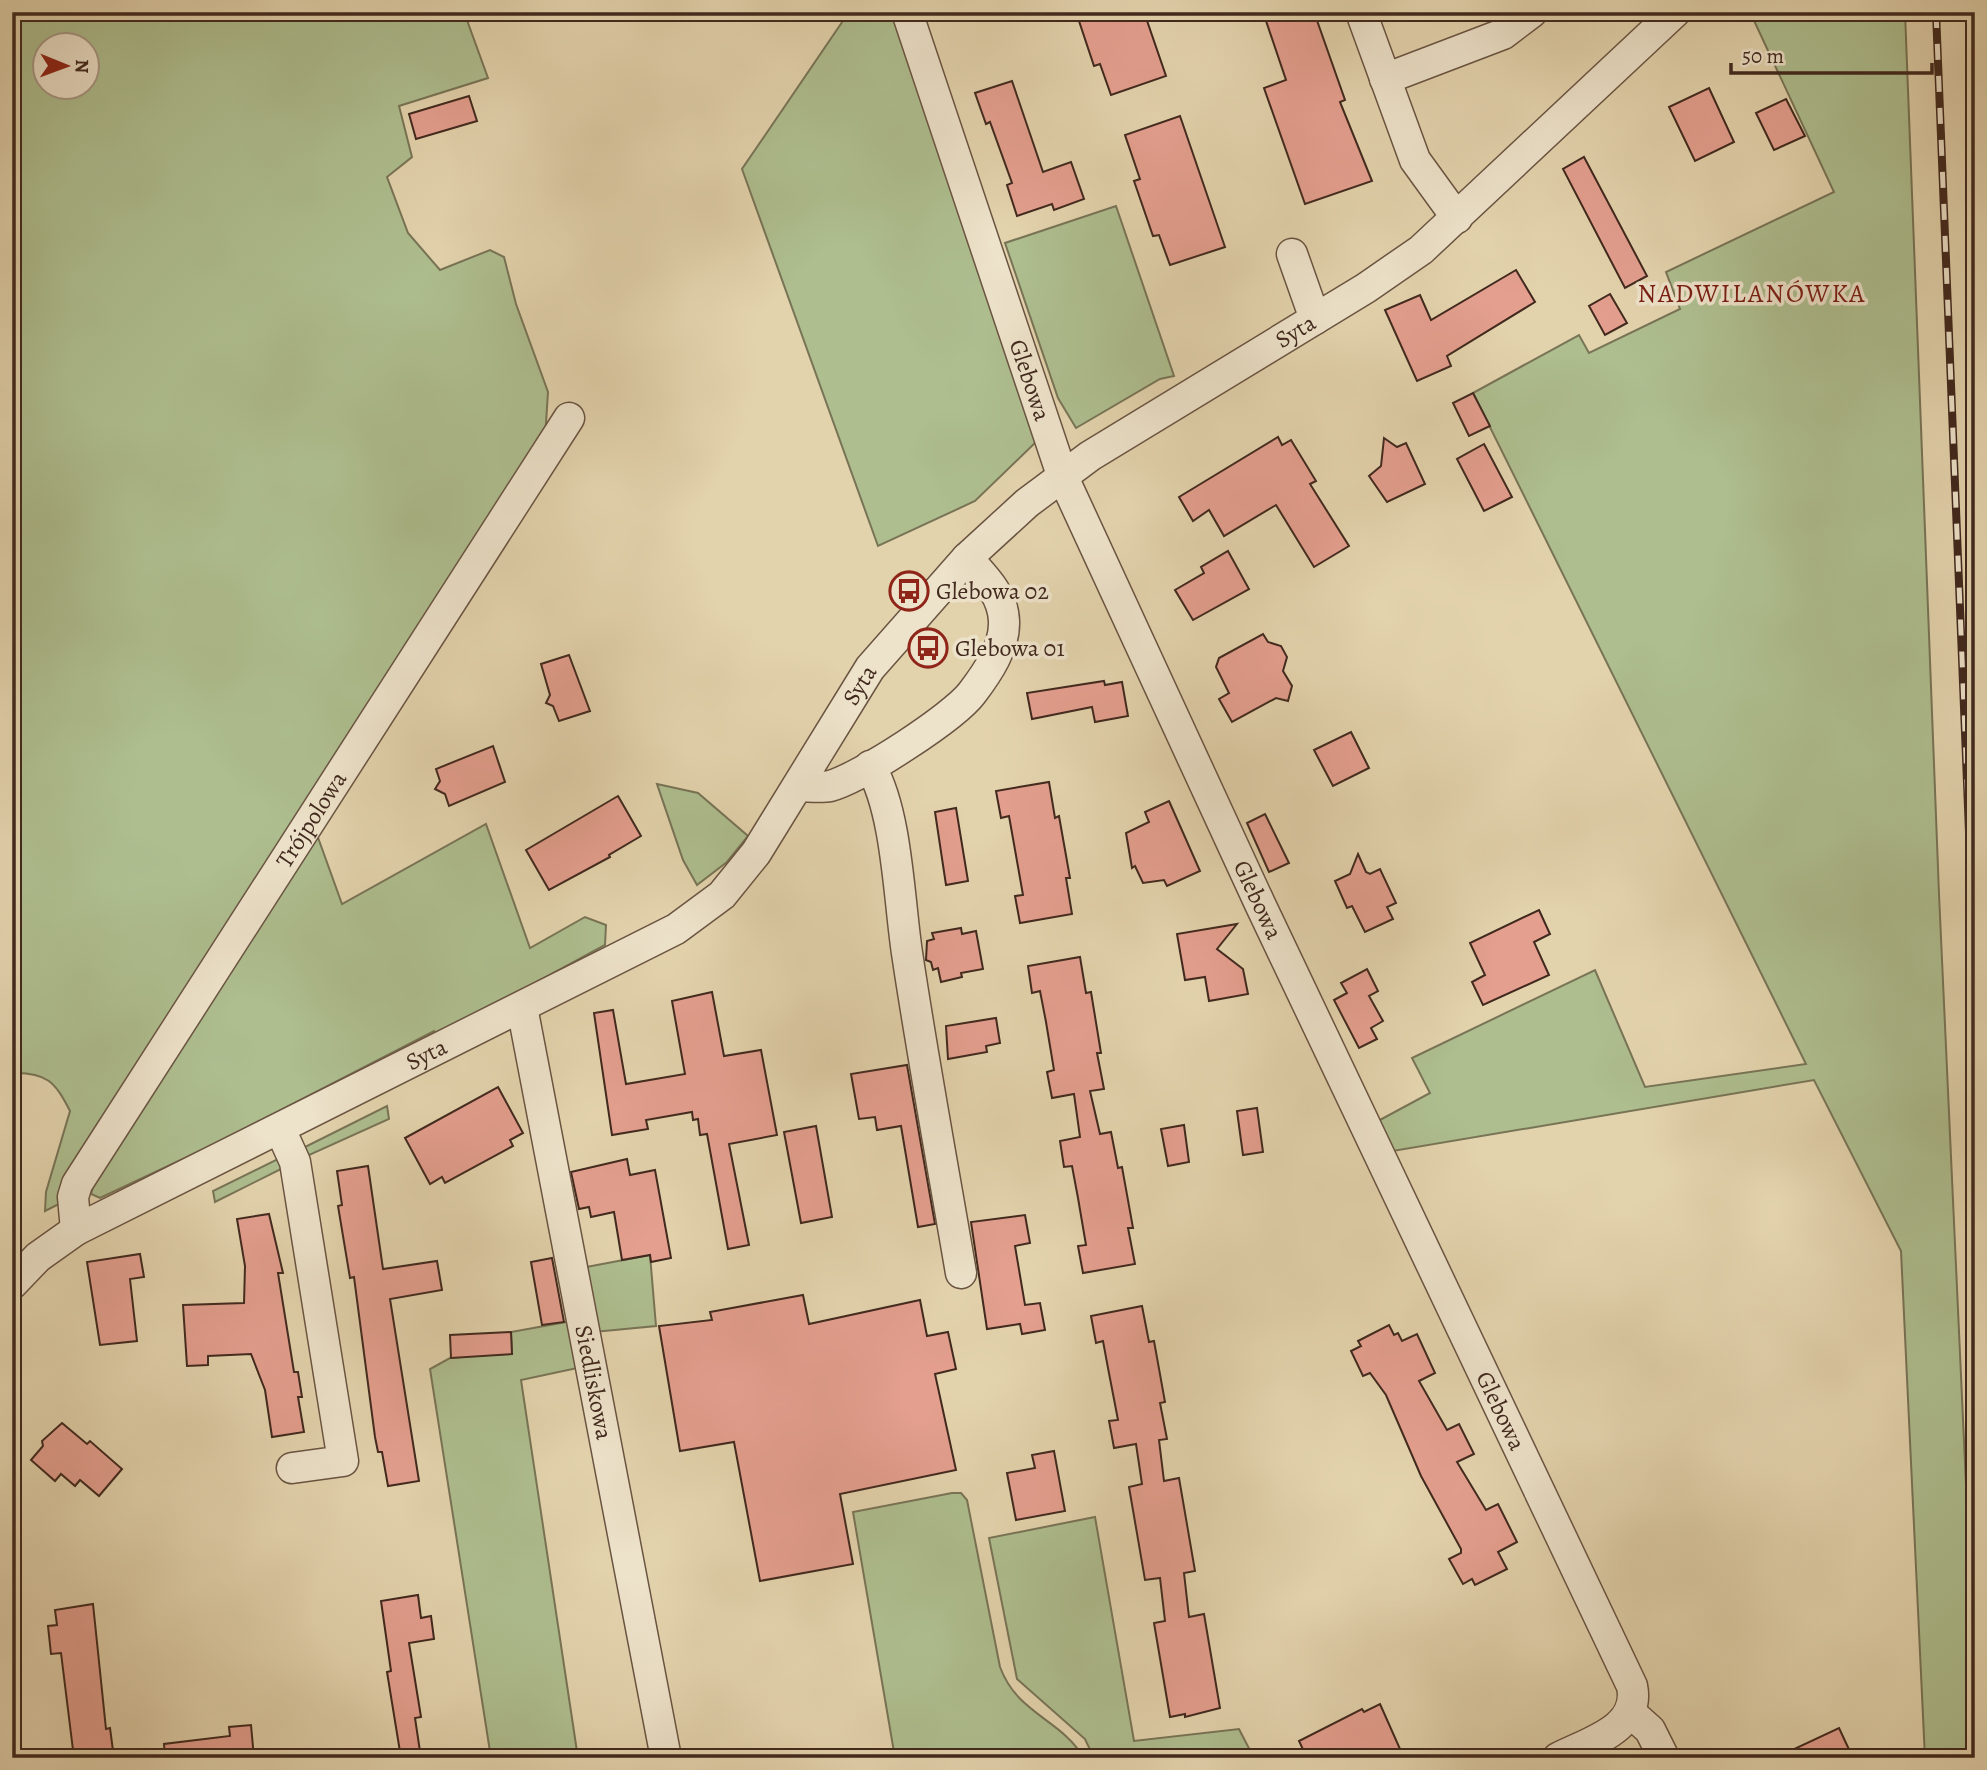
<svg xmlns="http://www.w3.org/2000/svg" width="1987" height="1770" viewBox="0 0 1987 1770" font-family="Alegreya,serif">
<rect width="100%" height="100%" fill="#e3d3ad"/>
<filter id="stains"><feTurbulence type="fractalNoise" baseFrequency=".00286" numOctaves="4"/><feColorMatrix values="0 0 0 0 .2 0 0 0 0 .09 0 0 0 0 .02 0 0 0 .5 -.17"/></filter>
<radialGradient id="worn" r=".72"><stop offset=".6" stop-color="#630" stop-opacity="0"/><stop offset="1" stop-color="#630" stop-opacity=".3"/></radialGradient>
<g fill="#aebe8f" stroke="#787456" stroke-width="2" fill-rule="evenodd">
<path d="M12,12H464L488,78L399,106L412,157L387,177L408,233L440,270L490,250L504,257L516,304L548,392L545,439L59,1204L45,1211L46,1192L70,1111C55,1082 47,1072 12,1073ZM46,46H88V88H46Z"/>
<path d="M849,12H891L1038,440L975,501L878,546L742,169Z"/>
<path d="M1750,12H1905L1939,894L1975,1682V1758H1925L1901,1251L1814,1080L1393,1151L1378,1121L1430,1093L1412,1058L1595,970L1645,1087L1806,1064L1473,393L1579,335L1589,353L1680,309L1666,272L1834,192Z"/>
<path d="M1116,206L1174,376L1160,379L1076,428L1058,398L1005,243Z"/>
<path d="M657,784L698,793L748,836L727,862L697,885L683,860Z"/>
<path d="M486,824L530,948L585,917L606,925L605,945L437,1036L434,1031L217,1143L100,1198L91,1194L95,1179L316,832L342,904Z"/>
<path d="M387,1106L389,1119L307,1156L303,1148Z"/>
<path d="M280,1158L285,1167L215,1202L213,1191Z"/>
<path d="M650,1255L656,1326L594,1332L581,1268Z"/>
<path d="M572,1321L582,1367L521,1380L578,1758H491L430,1369L450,1358L512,1353L511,1332Z"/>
<path d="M952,1493H961L967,1500L1000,1667C1018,1715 1060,1718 1084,1758H1064L1061,1753L1019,1758H895L853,1512Z"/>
<path d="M1095,1517L1134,1741L1239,1729L1254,1758H1094L1085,1739L1017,1679L989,1538Z"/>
</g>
<g fill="#e49f8f" stroke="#41291e" stroke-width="2">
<path d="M1076,12H1144L1166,76L1111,95L1100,64L1094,66Z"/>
<path d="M1263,12H1314L1345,100L1340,102L1372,181L1305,204L1264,88L1286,80Z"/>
<path d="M1012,81L1043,172L1071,162L1084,199L1054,210L1052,204L1017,216L1007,185L1012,183L990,122L986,124L975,93Z"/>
<path d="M1709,88L1734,142L1695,161L1669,107Z"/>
<path d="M469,96L477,121L416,139L409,114Z"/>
<path d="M1786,99L1805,136L1774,150L1756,113Z"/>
<path d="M1180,116L1225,247L1170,265L1159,235L1153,236L1134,181L1140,179L1125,135Z"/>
<path d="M1584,157L1647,276L1625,288L1563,169Z"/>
<path d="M1516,270L1535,302L1447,356L1451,366L1417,381L1385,310L1420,295L1431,320Z"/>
<path d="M1610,294L1627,323L1605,335L1589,306Z"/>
<path d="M1473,393L1490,426L1469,436L1453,403Z"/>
<path d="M1278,437L1282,445L1291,440L1316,481L1310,484L1349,546L1314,567L1276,505L1224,536L1209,510L1193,521L1179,497Z"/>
<path d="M1384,438L1397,447L1406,443L1425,484L1387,502L1369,476L1381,466Z"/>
<path d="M1484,444L1512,497L1484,511L1457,459Z"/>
<path d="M1228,551L1249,589L1193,620L1175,590L1204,573L1201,567Z"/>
<path d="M1263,634L1268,642L1281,646L1287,657L1283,671L1292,686L1288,701L1276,698L1232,722L1219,699L1229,693L1216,667L1219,658Z"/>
<path d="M569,655L590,711L559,721L553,706L546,703L550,695L541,664Z"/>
<path d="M1104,681L1105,685L1122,682L1128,716L1095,722L1092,707L1032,719L1027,693Z"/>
<path d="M1351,732L1369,768L1333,786L1314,750Z"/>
<path d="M493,746L505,782L449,806L445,794L435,789L440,781L436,769Z"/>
<path d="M1049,782L1055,818L1059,816L1070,878H1066L1072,914L1020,923L1015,896L1023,895L1009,816L1001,818L996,791Z"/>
<path d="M618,796L641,836L609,855L610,857L549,890L526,850Z"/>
<path d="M1169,801L1200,871L1167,886L1164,880L1143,883L1135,866L1132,868L1126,833L1149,822L1145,812Z"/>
<path d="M956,808L968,881L946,885L935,812Z"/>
<path d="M1265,814L1289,863L1269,872L1247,823Z"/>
<path d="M1358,854L1366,872L1370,874L1380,869L1396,903L1387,907L1393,919L1365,932L1352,906L1347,908L1335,881L1350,874Z"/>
<path d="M1539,910L1550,934L1534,942L1549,975L1483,1005L1472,982L1485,975L1470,943Z"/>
<path d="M1237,924L1217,949L1243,969L1248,994L1209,1001L1205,977L1185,980L1177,934Z"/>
<path d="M961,928L962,934L976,931L983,969L961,973L962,977L941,982L938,968L933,970L931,962L926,960L927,941L934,939L932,933Z"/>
<path d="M1080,957L1086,993L1091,992L1101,1053H1097L1104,1089L1090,1091L1100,1134L1111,1132L1118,1168L1122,1167L1133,1228H1128L1135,1264L1083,1273L1078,1246L1086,1245L1078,1198L1072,1166L1064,1167L1060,1141L1080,1137L1074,1094L1052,1098L1047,1072L1054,1070L1046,1022L1040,991L1032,993L1028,966Z"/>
<path d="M1367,969L1378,991L1369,996L1383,1021L1371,1028L1377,1039L1359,1048L1334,1000L1347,993L1341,983Z"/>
<path d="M712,992L724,1056L761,1050L777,1135L729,1144L749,1245L728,1249L707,1134L700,1135L698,1119L693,1120L692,1112L646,1120L648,1129L612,1135L594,1013L613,1010L626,1084L685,1074L672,1001Z"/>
<path d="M996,1018L1000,1043L986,1046L987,1052L948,1059L946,1026Z"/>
<path d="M907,1065L935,1224L918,1227L901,1126L877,1130L875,1117L859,1119L851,1074Z"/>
<path d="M498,1087L523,1133L510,1140L513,1146L445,1183L442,1177L430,1184L405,1138Z"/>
<path d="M1257,1108L1263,1152L1243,1155L1237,1111Z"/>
<path d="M1184,1125L1189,1162L1168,1166L1161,1129Z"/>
<path d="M816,1126L832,1217L801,1223L784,1132Z"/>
<path d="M627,1159L630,1175L655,1170L671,1258L651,1262L650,1255L622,1260L614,1212L591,1217L589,1207L579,1209L571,1172Z"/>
<path d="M368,1166L383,1269L437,1261L442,1290L390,1299L419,1481L388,1486L382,1452H378L375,1437L354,1277L350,1278L338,1206L342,1205L337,1171Z"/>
<path d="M269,1214L283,1273H278L294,1372H298L302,1397H298L304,1432L272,1437L265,1390L251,1354L208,1356V1365L187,1366L183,1305L244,1303L245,1266L237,1219Z"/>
<path d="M1025,1215L1030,1243L1015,1246L1025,1305L1040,1303L1045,1330L1022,1334L1020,1324L987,1329L971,1222Z"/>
<path d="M140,1254L144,1277L130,1279L137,1341L100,1345L87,1262Z"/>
<path d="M552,1258L564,1322L542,1325L531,1262Z"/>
<path d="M803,1295L809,1324L920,1300L927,1336L948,1332L956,1369L935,1374L956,1470L840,1494L853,1564L760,1581L734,1442L680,1451L659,1326L712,1320L710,1312Z"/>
<path d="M1142,1306L1149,1342L1154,1341L1165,1402L1160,1403L1167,1439L1159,1440L1164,1481L1179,1478L1195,1571L1184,1573L1189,1617L1204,1614L1220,1708L1185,1717V1714L1170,1717L1154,1623L1165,1621L1160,1578L1145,1580L1129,1487L1142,1484L1136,1444L1114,1448L1109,1421L1118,1420L1108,1368L1103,1341L1096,1343L1091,1316Z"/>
<path d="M1389,1325L1394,1335L1398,1333L1402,1341L1417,1334L1435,1373L1419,1381L1447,1430L1459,1424L1474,1454L1457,1462L1486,1510L1498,1504L1517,1542L1498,1552L1507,1569L1475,1585L1472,1579L1463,1584L1449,1559L1461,1553V1549L1421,1476L1386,1395L1370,1373L1363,1376L1351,1351L1361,1346L1358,1341Z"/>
<path d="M511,1332L512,1354L451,1358L450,1335Z"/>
<path d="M62,1423L87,1444L90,1441L122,1469L99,1496L80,1480L75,1486L61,1474L55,1481L31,1460L43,1446L42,1441Z"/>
<path d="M1054,1451L1065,1511L1016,1520L1007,1473L1035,1468L1032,1455Z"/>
<path d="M418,1595L421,1618L431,1616L434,1639L409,1643L421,1717L415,1718L421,1758H401L387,1672L391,1671L381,1601Z"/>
<path d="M93,1604L106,1729L110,1728L114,1758H74L61,1653L51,1654L48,1626L57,1625L55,1610Z"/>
<path d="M1380,1704L1404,1758H1307L1299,1741L1362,1709L1364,1712Z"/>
<path d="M251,1725L254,1758H165L164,1744L230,1736L229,1727Z"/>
<path d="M1839,1728L1853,1758H1775Z"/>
</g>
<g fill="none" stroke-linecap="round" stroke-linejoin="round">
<g stroke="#6a5442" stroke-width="33">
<g id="minor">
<path id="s1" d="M907,12L1062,475L1260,904L1632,1686C1641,1729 1589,1742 1558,1758"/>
<path d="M1361,12L1415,160L1457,218"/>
<path d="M1385,79L1503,34L1532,12"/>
<path d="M1292,254L1315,319"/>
<path d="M870,766C897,810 899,900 907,953C923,1060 943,1167 961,1273"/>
<path d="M798,786C808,786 820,788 830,786C860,778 954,717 972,693C988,672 1005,647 1004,621C1003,594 984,577 967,558"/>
<path id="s2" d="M522,1007L666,1758"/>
<path d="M280,1129L295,1162L343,1461L292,1468"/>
<path id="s3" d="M76,1230L73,1197L77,1184L569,418"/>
<path id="s4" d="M12,1284L38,1257L76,1230L676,929L722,895L756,853L870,668L967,558L1027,503L1090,456L1366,288L1421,250L1675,12"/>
<path d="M1631,1713L1650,1730L1664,1758"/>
</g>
</g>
<use href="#minor" stroke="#ede2ca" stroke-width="30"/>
<g stroke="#41291e" stroke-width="8">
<path id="rail" d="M1936,12L1975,981"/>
</g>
<use href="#rail" stroke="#ede2ca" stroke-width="5" stroke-dasharray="16" stroke-linecap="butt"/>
</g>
<defs>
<g id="bus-ring" transform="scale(2.0125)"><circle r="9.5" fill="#ede2ca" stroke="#8f2418" stroke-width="1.5"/><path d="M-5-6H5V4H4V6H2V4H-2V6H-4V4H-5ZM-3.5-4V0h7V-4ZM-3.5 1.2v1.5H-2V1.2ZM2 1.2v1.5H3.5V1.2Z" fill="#8f2418"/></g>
</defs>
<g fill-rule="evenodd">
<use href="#bus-ring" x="909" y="591"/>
<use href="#bus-ring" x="928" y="648"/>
</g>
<g text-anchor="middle" stroke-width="7" stroke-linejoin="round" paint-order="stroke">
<g font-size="24" fill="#41291e" stroke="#ede2ca">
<text dy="8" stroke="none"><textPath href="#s4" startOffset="1631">Syta</textPath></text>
<text dy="8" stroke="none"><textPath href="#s1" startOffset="388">Glebowa</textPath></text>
<text dy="8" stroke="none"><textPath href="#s4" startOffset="1064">Syta</textPath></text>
<text dy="8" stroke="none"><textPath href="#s3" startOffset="480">Trójpolowa</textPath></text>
<text dy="8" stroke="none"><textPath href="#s1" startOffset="956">Glebowa</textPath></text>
<text dy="8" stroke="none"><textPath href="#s4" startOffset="476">Syta</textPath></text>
<text dy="8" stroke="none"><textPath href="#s2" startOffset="382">Siedliskowa</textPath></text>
<text dy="8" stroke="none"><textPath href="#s1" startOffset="1522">Glebowa</textPath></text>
</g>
<g font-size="24" fill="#41291e" stroke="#ede2ca" text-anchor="start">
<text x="936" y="599">Glebowa 02</text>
<text x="955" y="656">Glebowa 01</text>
</g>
<g font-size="26" letter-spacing="2" fill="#7a1f14" stroke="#ede2ca">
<text x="1752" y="302">NADWILANÓWKA</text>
</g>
</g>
<rect width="1987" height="1770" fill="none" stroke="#e3d3ad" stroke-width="42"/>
<rect x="14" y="14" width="1959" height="1742" fill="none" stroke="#41291e" stroke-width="3.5"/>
<rect x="21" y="21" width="1945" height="1728" fill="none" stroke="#41291e" stroke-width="2"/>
<g transform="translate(66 66) rotate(91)"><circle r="33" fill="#ede2ca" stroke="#a89885" stroke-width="2"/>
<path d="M0-5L12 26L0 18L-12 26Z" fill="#8f2418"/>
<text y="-10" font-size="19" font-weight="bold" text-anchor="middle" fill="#41291e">N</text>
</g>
<path d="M1731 63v10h201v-10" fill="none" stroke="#41291e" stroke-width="3.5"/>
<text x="1742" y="63" font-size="21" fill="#41291e" stroke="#ede2ca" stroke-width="5" paint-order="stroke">50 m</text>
<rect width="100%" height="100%" filter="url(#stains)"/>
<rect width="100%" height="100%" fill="url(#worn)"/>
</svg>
